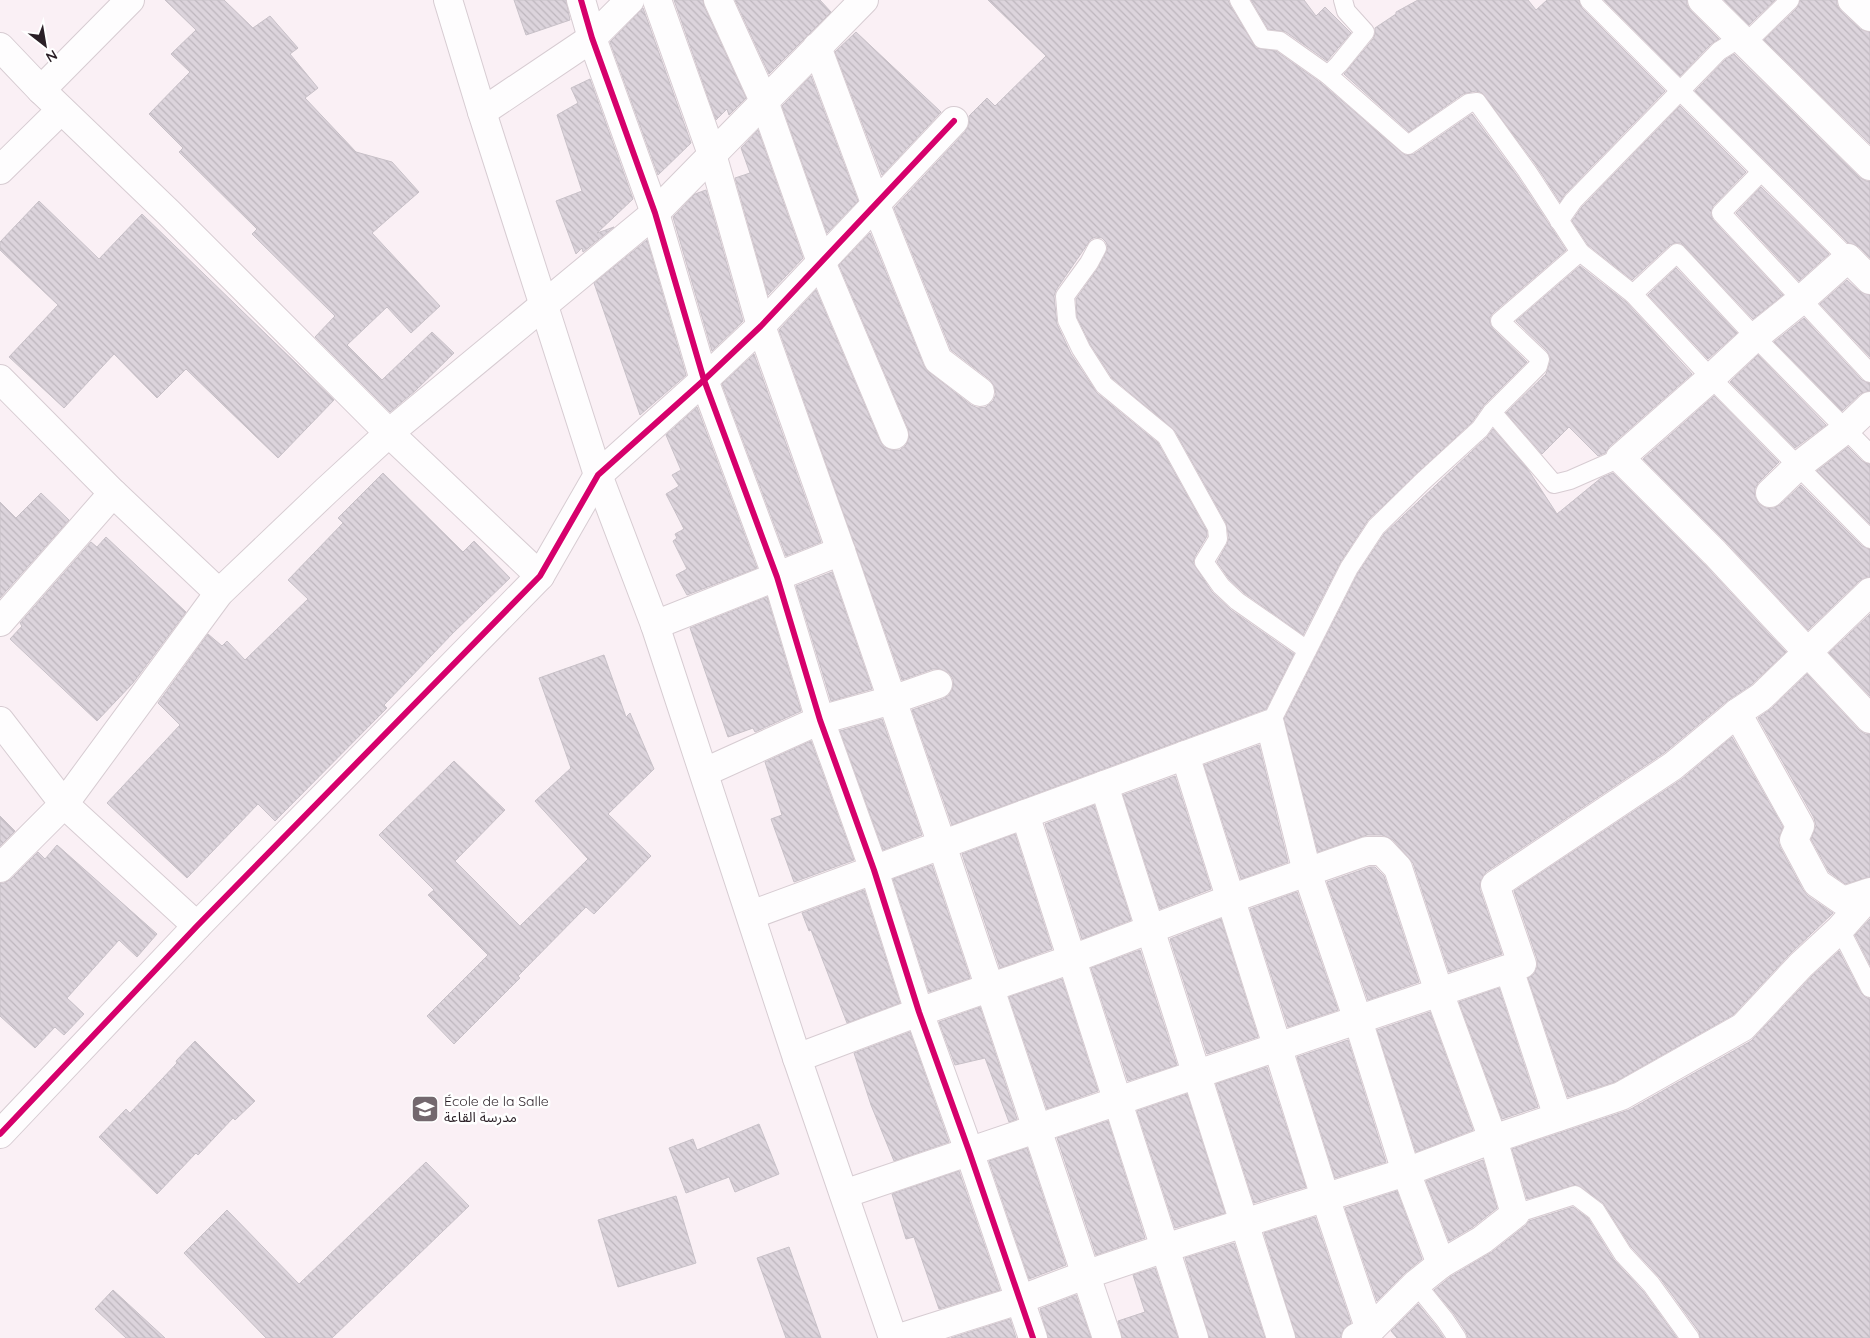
<svg xmlns="http://www.w3.org/2000/svg" width="1870" height="1338" viewBox="0 0 1870 1338" font-family="Quicksand,'Noto Sans Arabic',sans-serif">
<defs>
<pattern id="building-back-hatch" width="6" height="6" patternUnits="userSpaceOnUse" patternTransform="scale(1.25)"><rect width="6" height="6" fill="#dcd4dc"/><path d="M-1 5l2 2M0 0l6 6M5-1l2 2" fill="none" stroke="#bdb6bd"/></pattern>
</defs>
<rect width="100%" height="100%" fill="#faf0f5"/>
<g fill="url(#building-back-hatch)" stroke="#c8c1c8">
<path d="M165,0H224L253,28L270,16L298,48L290,54L318,88L305,98L356,152L392,162L419,192L372,233L440,306L411,333L387,307L347,345L382,380L432,332L454,353L415,391L390,412L315,337L335,316L252,234L257,229L179,152L183,148L149,114L190,72L171,54L196,30Z"/>
<path d="M514,0H566L570,20L526,35Z"/>
<path d="M674,0H703L704,6L746,98L729,115L727,109L716,120Z"/>
<path d="M735,0H820L831,12L769,74Z"/>
<path d="M988,0H1228L1230,5L1256,48L1276,51L1321,83L1405,155L1414,154L1472,114L1518,177L1566,250L1493,313L1490,317V323L1493,329L1527,362L1484,405L1472,422L1368,520L1340,563L1303,635L1244,593L1229,579L1217,562L1227,544L1229,538L1226,523L1175,431L1112,378L1090,344L1077,317L1076,299L1098,268L1108,248L1106,242L1102,238L1096,237L1091,239L1056,290L1054,296L1057,324L1071,354L1097,393L1158,443L1207,531V536L1195,556L1193,563L1212,592L1231,610L1294,654L1266,709L952,825L912,710L943,699L949,695L953,687V679L949,673L940,669H933L902,680L779,330L816,290L880,441L884,447L892,450H900L906,445L909,437L908,429L839,265L870,233L924,366L929,372L971,405L978,408L986,407L993,401L996,394L994,386L990,380L951,350L894,208L965,132L969,124V116L987,98L995,106L1046,56Z"/>
<path d="M1251,0H1304L1316,16L1325,7L1351,33L1327,61L1286,32L1268,29Z"/>
<path d="M1418,0H1528L1536,10L1547,0H1579L1582,8L1665,91L1565,194L1560,202L1536,165L1482,93L1476,91L1463,94L1409,132L1344,74L1373,39L1375,34V28L1396,14V12Z"/>
<path d="M1604,0H1687V5L1691,11L1719,39L1711,44L1680,76Z"/>
<path d="M1724,0H1775L1749,25Z"/>
<path d="M1800,0H1837V5L1841,11L1860,29L1870,32V144L1764,40L1797,8Z"/>
<path d="M643,8L691,143L658,175L610,42Z"/>
<path d="M856,32L941,112L882,175L835,52Z"/>
<path d="M1734,54L1859,177L1866,181H1870V258L1859,247L1848,243L1695,91L1726,59Z"/>
<path d="M811,76L858,201L827,233L782,106Z"/>
<path d="M590,79L633,199L597,233L614,227L583,252L582,248L576,254L556,201L582,191L557,115L578,103L571,88Z"/>
<path d="M1680,106L1746,172L1713,206L1711,215L1713,220L1783,295L1753,319L1681,243H1675L1670,245L1632,280L1588,245L1572,221L1581,208Z"/>
<path d="M758,130L803,258L768,295L735,178L750,173L741,148Z"/>
<path d="M1761,187L1829,254L1799,281L1736,213Z"/>
<path d="M706,190L743,321L712,351L673,217L695,194Z"/>
<path d="M39,201L99,259L142,214L334,400L278,458L186,369L157,398L114,354L64,408L9,357L58,305L0,250V242Z"/>
<path d="M647,240L686,375L640,415L594,283Z"/>
<path d="M1580,266L1626,302L1692,374L1610,446L1605,453L1598,456L1569,427L1542,454L1506,413L1546,374L1550,362V357L1547,351L1516,321Z"/>
<path d="M1676,268L1737,333L1708,359L1648,295Z"/>
<path d="M1847,280L1859,291L1870,295V357L1820,304Z"/>
<path d="M1804,318L1862,380L1870,383V391L1860,394L1842,411L1774,342Z"/>
<path d="M754,354L821,542L786,556L722,384Z"/>
<path d="M1758,355L1826,425L1795,448L1730,382Z"/>
<path d="M1714,396L1779,462L1759,482L1755,488V497L1759,504L1766,508H1774L1781,504L1801,485L1862,546L1870,549V577L1859,581L1808,630L1726,542L1643,459Z"/>
<path d="M697,407L757,568L687,595L676,575L687,569L673,541L677,538L675,534L684,529L666,494L679,486L672,475L681,470L666,435Z"/>
<path d="M1493,429L1527,468L1557,514L1601,478L1613,473L1704,564L1786,652L1751,685L1727,701L1664,753L1486,872L1480,883V890L1502,954L1449,972L1413,863L1393,840L1382,835H1367L1318,852L1284,719L1358,573L1384,534L1487,437Z"/>
<path d="M1848,447L1862,461L1870,464V524L1817,471Z"/>
<path d="M383,473L463,552L474,541L510,578L453,633L384,705L387,708L275,821L258,804L187,878L107,803L180,725L158,703L208,634L222,646L227,641L245,660L308,599L288,580L343,523L338,518Z"/>
<path d="M41,493L69,520L0,598V502L16,518Z"/>
<path d="M106,537L186,612L133,683L97,721L10,639L22,626L20,623L91,542L97,547Z"/>
<path d="M832,572L872,689L831,701L796,586Z"/>
<path d="M767,597L801,711L755,732L753,728L728,737L690,628Z"/>
<path d="M1870,614V696L1829,653Z"/>
<path d="M604,655L626,717L630,713L654,769L608,814L651,856L594,914L586,907L518,976L520,978L454,1044L427,1016L488,955L428,895L434,890L379,835L454,761L505,810L455,861L520,926L588,859L535,801L571,768L539,678Z"/>
<path d="M1807,674L1859,730L1865,734H1870V877L1845,884L1829,872L1811,839L1816,826L1814,818L1758,718L1772,708Z"/>
<path d="M882,719L922,835L883,850L840,731Z"/>
<path d="M1732,737L1783,827L1778,840L1780,847L1803,890L1808,896L1833,913L1790,954L1733,1015L1615,1082L1568,1097L1528,978L1534,974L1537,967V959L1514,891L1682,779Z"/>
<path d="M811,741L854,860L794,882L771,819L782,815L765,762Z"/>
<path d="M1259,745L1288,862L1241,879L1204,765Z"/>
<path d="M1175,776L1211,889L1160,909L1123,795Z"/>
<path d="M1094,805L1131,920L1082,939L1045,824Z"/>
<path d="M0,816L15,831L0,846Z"/>
<path d="M1015,834L1052,949L1000,968L962,854Z"/>
<path d="M57,845L157,934L137,957L119,940L67,998L84,1014L64,1035L55,1027L35,1048L0,1016V883H4L11,879L38,852L45,859Z"/>
<path d="M932,865L970,978L929,992L893,879Z"/>
<path d="M1370,867H1375L1384,876L1419,982L1368,1000L1327,882Z"/>
<path d="M864,890L900,1003L847,1023L811,930L809,931L802,913Z"/>
<path d="M1297,892L1338,1010L1288,1027L1250,909Z"/>
<path d="M1221,919L1258,1037L1207,1054L1170,939Z"/>
<path d="M1870,919V965L1855,935Z"/>
<path d="M1140,950L1177,1065L1128,1081L1091,968Z"/>
<path d="M1839,951L1861,993L1865,997L1870,999V1338H1700L1699,1332L1660,1278L1631,1247L1603,1203L1576,1185L1527,1199L1512,1149L1629,1110L1751,1041L1812,976Z"/>
<path d="M1062,979L1098,1091L1047,1109L1009,997Z"/>
<path d="M1499,988L1538,1107L1502,1119L1459,1002Z"/>
<path d="M980,1007L1017,1119L1009,1122L985,1058L955,1065L939,1022Z"/>
<path d="M1430,1012L1473,1130L1416,1152L1377,1030Z"/>
<path d="M910,1032L949,1142L894,1161L871,1105L854,1053Z"/>
<path d="M1348,1040L1386,1162L1335,1178L1297,1057Z"/>
<path d="M195,1041L255,1101L235,1120L233,1118L198,1155L196,1153L157,1194L99,1137L126,1109L130,1113L177,1063L176,1061Z"/>
<path d="M1267,1067L1306,1187L1254,1203L1216,1084Z"/>
<path d="M1187,1094L1225,1213L1175,1228L1137,1111Z"/>
<path d="M1108,1121L1145,1238L1096,1255L1057,1138Z"/>
<path d="M759,1124L779,1174L735,1192L729,1177L686,1193L669,1148L693,1139L697,1150Z"/>
<path d="M1027,1148L1066,1265L1029,1279L989,1161Z"/>
<path d="M1483,1160L1497,1208L1473,1227L1449,1241L1426,1181Z"/>
<path d="M426,1162L469,1206L332,1338H266L184,1253L227,1210L299,1284Z"/>
<path d="M959,1171L1000,1290L939,1309L914,1237L906,1239L892,1194Z"/>
<path d="M1397,1191L1422,1259L1405,1273L1377,1301L1345,1208Z"/>
<path d="M676,1196L696,1263L618,1287L598,1220Z"/>
<path d="M1573,1207L1588,1218L1614,1260L1643,1291L1677,1338H1468L1466,1332L1454,1314L1434,1290L1450,1277L1492,1252L1525,1226L1529,1221Z"/>
<path d="M1315,1217L1351,1323L1343,1330L1340,1338H1296L1264,1233Z"/>
<path d="M1234,1243L1265,1338H1209L1185,1258Z"/>
<path d="M789,1247L821,1338H786L757,1258Z"/>
<path d="M1155,1268L1178,1338H1122L1118,1321L1145,1312L1133,1275Z"/>
<path d="M113,1290L165,1338H126L95,1309Z"/>
<path d="M1076,1295L1091,1338H1048L1040,1309Z"/>
<path d="M1418,1304L1436,1326L1444,1338H1397L1391,1331Z"/>
<path d="M1010,1319L1016,1338H951Z"/>
</g>
<g fill="none" stroke-linecap="round" stroke-linejoin="round">
<g stroke="#d7ccd2" stroke-width="20">
<g id="service">
<path d="M1239,0L1262,39L1280,41L1328,75L1408,145L1469,103L1477,102L1527,171L1580,252"/>
<path d="M1589,0L1848,258"/>
<path d="M1745,44L1790,0"/>
<path d="M1328,75L1339,64L1365,32L1346,11L1343,0"/>
<path d="M1761,172L1721,213L1870,373"/>
<path d="M1559,221L1573,201L1719,51L1740,38"/>
<path d="M1097,248L1089,263L1065,296L1067,320L1081,349L1104,385L1166,436L1217,528L1218,539L1204,562L1221,586L1237,601L1307,650"/>
<path d="M1633,294L1711,378L1870,539"/>
<path d="M1492,412L1554,484L1570,480L1620,458"/>
<path d="M1270,724L1349,568L1376,527L1422,482L1480,429L1492,412L1538,366L1540,359L1500,321L1580,252L1633,294L1677,253L1755,337L1870,454"/>
<path d="M1840,929L1870,988"/>
<path d="M1515,1214L1575,1195L1596,1211L1623,1254L1651,1284L1690,1338"/>
<path d="M1416,1284L1445,1320L1457,1338"/>
</g>
</g>
<g stroke="#d7ccd2" stroke-width="30">
<g id="minor">
<path d="M581,0L592,38L655,213L704,380L777,577L820,720L874,870L919,1012L969,1151L1033,1338"/>
<path d="M657,0L712,154L761,326L841,551L942,845L1107,1338"/>
<path d="M718,0L764,101L821,262L894,435"/>
<path d="M1702,0L1870,166"/>
<path d="M1852,0L1870,17"/>
<path d="M0,47L41,90L169,213L389,433L540,576"/>
<path d="M817,47L876,205L938,360L980,392"/>
<path d="M41,90L130,0"/>
<path d="M482,112L592,38L630,0"/>
<path d="M0,170L61,110"/>
<path d="M1870,280L1848,258L1801,300L1755,337L1711,378L1620,458L1715,553L1870,719"/>
<path d="M0,379L113,493L219,593"/>
<path d="M1770,493L1798,466L1846,429L1870,406"/>
<path d="M0,622L113,493"/>
<path d="M655,625L841,551"/>
<path d="M1737,713L1800,826L1794,840L1817,883L1843,901L1870,892"/>
<path d="M0,721L64,804L197,926"/>
<path d="M1185,755L1325,1197L1370,1330"/>
<path d="M705,772L820,720L892,700L938,684"/>
<path d="M1104,785L1281,1338"/>
<path d="M1025,814L1194,1338"/>
<path d="M0,868L64,804L219,593L326,491L389,433L655,213L864,0"/>
<path d="M751,915L1270,724L1307,872L1358,1020L1406,1172L1441,1264"/>
<path d="M1509,969L1558,1117"/>
<path d="M797,1058L919,1012L1072,959L1230,899L1367,851H1382L1398,868L1439,992L1493,1139L1515,1214L1482,1240L1441,1264L1416,1284L1370,1330L1356,1338"/>
<path d="M0,1134L197,926L540,576L598,475L704,380L761,326L954,121"/>
<path d="M844,1194L1522,964L1495,885L1673,766L1737,713L1761,697L1870,592"/>
<path d="M899,1338L1019,1300L1085,1275L1165,1248L1406,1172L1493,1139L1621,1096L1743,1027L1801,965L1840,929L1870,895"/>
</g>
</g>
<g stroke="#d7ccd2" stroke-width="30">
<path id="tertiary" d="M448,0L482,112L598,475L655,625L797,1058L893,1338"/>
</g>
<use href="#service" stroke="#fefdfe" stroke-width="18"/>
<use href="#minor" stroke="#fefdfe" stroke-width="28"/>
<use href="#tertiary" stroke="#fefdfe" stroke-width="28"/>
<g stroke="#fff" stroke-width="9">
<g id="cycleway">
<path d="M581,0L592,38L655,213L704,380L777,577L820,720L874,870L919,1012L969,1151L1033,1338"/>
<path d="M0,1134L197,926L540,576L598,475L704,380L761,326L954,121"/>
</g>
</g>
<use href="#cycleway" stroke="#d6006c" stroke-width="6"/>
</g>
<defs>
<g id="school-square" transform="scale(1.4375)"><rect x="-9" y="-9" width="18" height="18" rx="4" fill="#73686e" stroke="#fff"/><path d="M0-5L7-2L0 1L-7-2ZM-4 1L0 2.5L4 1V4Q0 6-4 4Z" fill="#fff"/></g>
</defs>
<g fill-rule="evenodd">
<use href="#school-square" x="425" y="1109"/>
</g>
<g text-anchor="middle" stroke-width="5" stroke-linejoin="round" paint-order="stroke">
<g font-size="14" fill="#2a1f26" stroke="#fff" text-anchor="start">
<text x="444" y="1106">École de la Salle<tspan x="444" dy="16">مدرسة القاعة</tspan></text>
</g>
</g>
<g transform="translate(45 45) rotate(149)" stroke="#ffffff" stroke-width="4" paint-order="stroke">
<path d="M0-4L9 19L0 12L-9 19Z" fill="#2a1f26"/>
<text y="-8" font-size="14" font-weight="bold" text-anchor="middle" fill="#2a1f26">N</text>
</g>
</svg>
